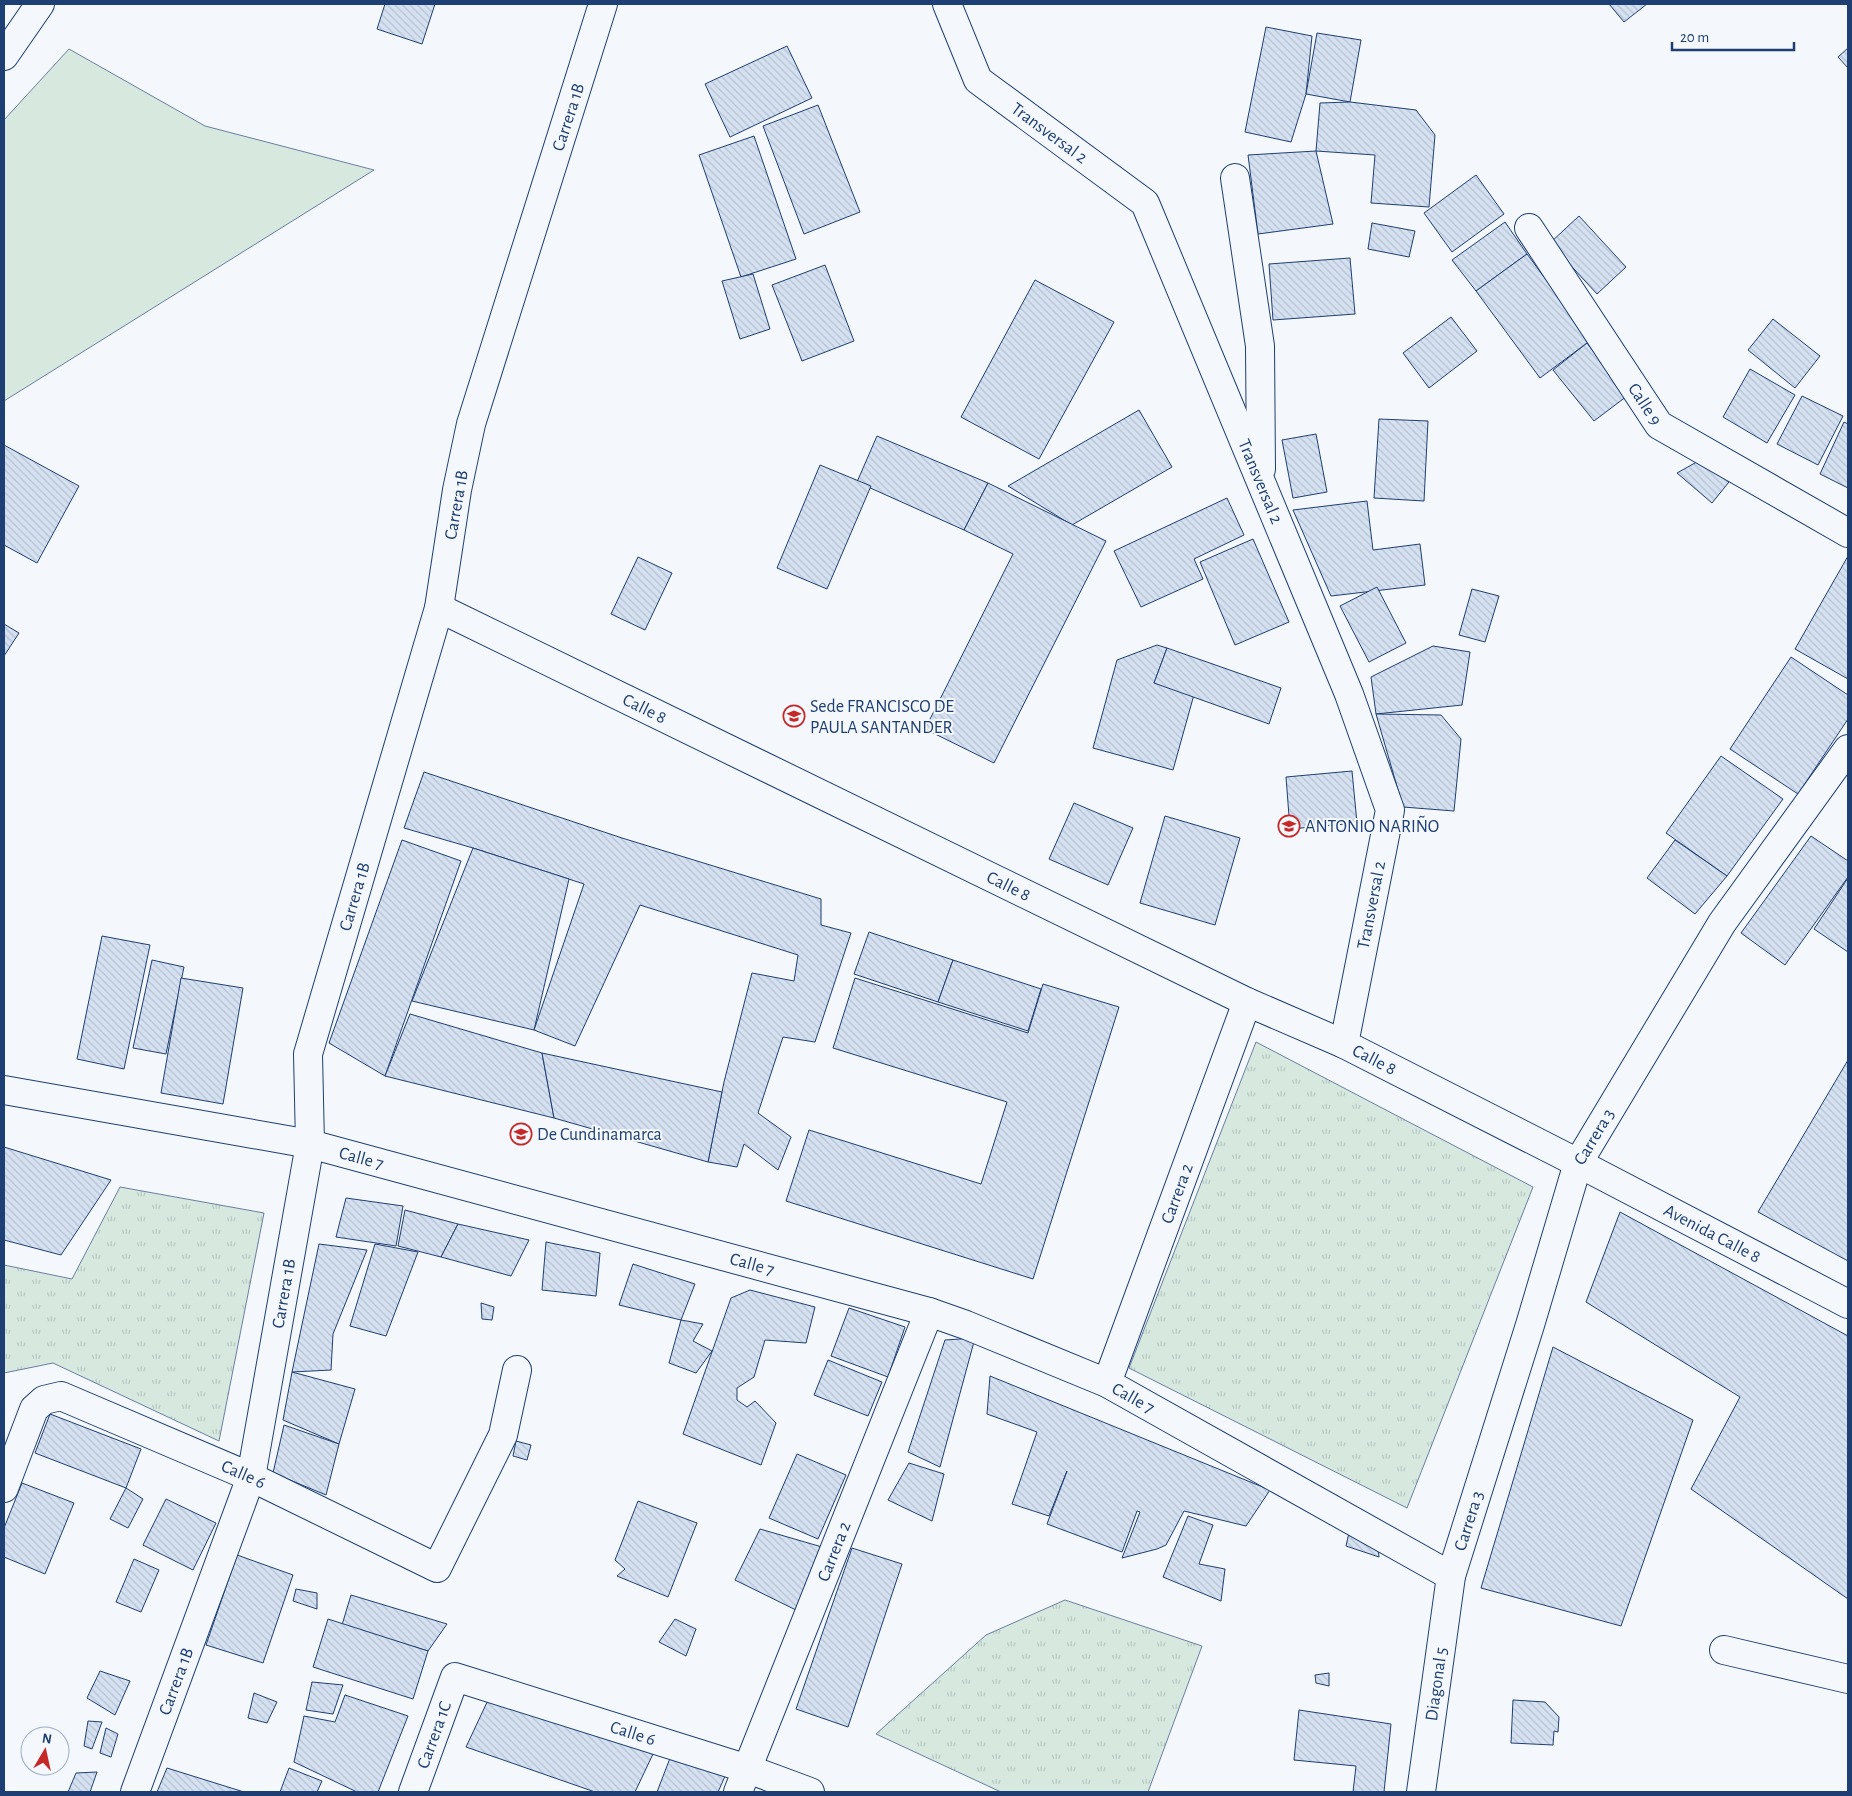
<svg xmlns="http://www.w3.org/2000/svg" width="1852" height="1796" viewBox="0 0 1852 1796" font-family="'Alegreya Sans',sans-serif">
<defs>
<pattern id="park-tufts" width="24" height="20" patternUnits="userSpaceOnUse" patternTransform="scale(1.25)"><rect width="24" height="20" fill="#d7e8df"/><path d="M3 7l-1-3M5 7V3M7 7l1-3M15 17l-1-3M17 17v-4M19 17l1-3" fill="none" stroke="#b8c8c3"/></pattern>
<pattern id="building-back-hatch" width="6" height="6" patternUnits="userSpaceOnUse" patternTransform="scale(1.25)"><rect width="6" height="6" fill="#d5e0f0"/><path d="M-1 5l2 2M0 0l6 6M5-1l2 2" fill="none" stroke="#b6c1d1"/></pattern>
</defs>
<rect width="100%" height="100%" fill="#f4f7fb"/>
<path fill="#d7e8df" stroke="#687fa3" d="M69,49L205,126L374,170L4,401V120Z"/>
<g fill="url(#park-tufts)" stroke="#687fa3">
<path d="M1256,1042L1533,1187L1407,1508L1129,1368Z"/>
<path d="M120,1187L264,1213L219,1441L53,1363L4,1373V1265L72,1279Z"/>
<path d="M1065,1600L1202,1646L1148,1792H1001L876,1734L986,1635Z"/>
</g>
<g fill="url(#building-back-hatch)" stroke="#1d3f73">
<path d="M385,4H435L422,44L377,29Z"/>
<path d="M1609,4H1647L1624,22Z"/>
<path d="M1266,27L1312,36L1306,94L1291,142L1245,132Z"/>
<path d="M1317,33L1361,40L1350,102L1306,94Z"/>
<path d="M787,46L812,98L730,137L705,84Z"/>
<path d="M1848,48V68L1838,57Z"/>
<path d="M1350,102L1416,110L1435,135L1429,207L1371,203L1375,155L1316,151L1320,103Z"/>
<path d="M818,105L860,212L804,234L763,126Z"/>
<path d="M754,136L796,259L741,277L699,155Z"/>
<path d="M1316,151L1333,224L1258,234L1248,155Z"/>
<path d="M1476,175L1504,214L1452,252L1424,213Z"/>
<path d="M1579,216L1626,267L1597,294L1550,243Z"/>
<path d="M1505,222L1527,254L1476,291L1452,260Z"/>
<path d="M1372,223L1415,231L1409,257L1368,249Z"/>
<path d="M1527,254L1591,340L1540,378L1476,291Z"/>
<path d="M1350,258L1355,314L1273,320L1269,264Z"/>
<path d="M825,265L854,341L802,361L772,285Z"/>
<path d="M753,274L770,329L740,339L722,281Z"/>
<path d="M1035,280L1114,322L1039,459L961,417Z"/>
<path d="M1451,317L1477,351L1429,388L1403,353Z"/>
<path d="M1773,319L1820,356L1795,388L1748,350Z"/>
<path d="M1587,343L1627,396L1594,421L1553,370Z"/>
<path d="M1750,369L1795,395L1767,443L1723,417Z"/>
<path d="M1802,396L1843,416L1818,465L1777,444Z"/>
<path d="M1139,410L1172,467L1072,525L1008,486Z"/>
<path d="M1379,419L1428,421L1424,501L1374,498Z"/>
<path d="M1844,422L1848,424V488L1820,474Z"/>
<path d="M1316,434L1327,492L1293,498L1282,440Z"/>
<path d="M877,436L988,483L964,530L857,482Z"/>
<path d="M4,445L79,486L37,563L4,545Z"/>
<path d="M1702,459L1729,482L1712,503L1677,473Z"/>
<path d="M820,465L871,486L827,589L777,568Z"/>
<path d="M988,483L1106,541L994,763L925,729L1013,554L964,530Z"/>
<path d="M1227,498L1244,535L1194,559L1203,579L1141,607L1114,551Z"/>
<path d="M1367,501L1373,550L1420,544L1425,585L1331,596L1293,510Z"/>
<path d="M1253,539L1289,622L1235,645L1200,562Z"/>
<path d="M1848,556V679L1795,649Z"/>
<path d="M638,557L672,573L645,630L611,614Z"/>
<path d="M1377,587L1406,643L1369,662L1340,606Z"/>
<path d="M1472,589L1499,596L1485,642L1459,635Z"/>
<path d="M4,624L19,633L4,656Z"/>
<path d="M1157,645L1167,648L1154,683L1195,691L1173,770L1093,748L1117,660Z"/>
<path d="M1433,646L1470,652L1462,705L1376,714L1371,677Z"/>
<path d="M1167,648L1281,688L1269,724L1154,683Z"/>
<path d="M1791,657L1848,695V719L1798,794L1730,749Z"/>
<path d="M1376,714L1441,715L1461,739L1454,811L1403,807Z"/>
<path d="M1721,756L1783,799L1727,876L1666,833Z"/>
<path d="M1352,771L1357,823L1290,829L1286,777Z"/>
<path d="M424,772L622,838L821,899V925L851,933L815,1042L783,1037L758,1113L791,1137L778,1170L744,1144L737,1167L708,1162L724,1082L752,973L794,981L798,955L640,905L575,1046L534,1030L584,884L473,848L404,828Z"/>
<path d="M1074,803L1133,828L1108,885L1049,859Z"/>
<path d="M1165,816L1240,838L1215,925L1140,903Z"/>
<path d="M1811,836L1848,861V877L1785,965L1741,933Z"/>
<path d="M402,840L461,861L385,1076L329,1043Z"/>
<path d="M1675,840L1727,876L1695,914L1647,878Z"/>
<path d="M473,848L569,879L534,1030L412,1001Z"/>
<path d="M1848,878V952L1814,929Z"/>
<path d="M869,932L953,960L938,1002L854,974Z"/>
<path d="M102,936L150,945L124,1069L77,1059Z"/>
<path d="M152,960L184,967L166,1054L133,1048Z"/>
<path d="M953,960L1041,989L1028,1031L938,1002Z"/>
<path d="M181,978L243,988L223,1104L161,1093Z"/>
<path d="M855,978L1028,1033L1043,984L1119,1007L1033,1279L786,1201L809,1130L981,1184L1007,1102L833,1048Z"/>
<path d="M410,1014L542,1053L554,1118L385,1076Z"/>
<path d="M542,1053L722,1092L708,1162L554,1118Z"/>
<path d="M1848,1060V1261L1758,1212Z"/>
<path d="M4,1147L111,1180L61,1255L4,1240Z"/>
<path d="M346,1198L403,1206L396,1246L336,1237Z"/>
<path d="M405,1210L458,1224L441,1257L398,1246Z"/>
<path d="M1620,1212L1848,1336V1599L1691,1489L1740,1397L1586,1302Z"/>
<path d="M458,1224L529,1240L511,1276L441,1257Z"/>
<path d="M546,1242L600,1253L596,1296L542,1290Z"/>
<path d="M319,1244L367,1250L333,1334L331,1370L292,1372Z"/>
<path d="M375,1244L418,1252L386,1336L350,1326Z"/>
<path d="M633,1264L695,1284L681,1320L619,1305Z"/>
<path d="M750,1290L815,1307L806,1343L765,1340L754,1377L737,1388V1400L747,1407L755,1401L776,1423L761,1465L683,1434L731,1298Z"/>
<path d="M481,1303L494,1307L492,1320L482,1319Z"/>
<path d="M849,1308L905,1327L888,1377L831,1356Z"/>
<path d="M681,1320L703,1324L693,1341L712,1351L696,1373L669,1363Z"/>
<path d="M975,1338L940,1467L908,1452L945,1340Z"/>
<path d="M1553,1347L1693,1420L1621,1626L1481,1588Z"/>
<path d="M828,1360L882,1382L868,1416L814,1395Z"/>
<path d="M292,1372L355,1389L339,1444L283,1420Z"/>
<path d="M990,1376L1270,1490L1246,1526L1184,1511L1166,1545L1157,1549L1122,1558L1140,1512L1137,1511L1122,1552L1047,1524L1067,1471L1049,1516L1012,1504L1037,1432L987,1414Z"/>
<path d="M50,1414L141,1449L126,1488L35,1453Z"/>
<path d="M284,1425L339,1444L326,1495L273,1473Z"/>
<path d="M516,1441L531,1445L527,1460L513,1456Z"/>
<path d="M797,1454L846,1475L818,1539L769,1518Z"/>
<path d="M909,1463L944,1474L932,1521L888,1500Z"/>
<path d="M22,1483L74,1503L45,1574L4,1557V1528Z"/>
<path d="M126,1488L143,1499L128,1528L110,1519Z"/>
<path d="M166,1499L216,1523L193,1570L143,1545Z"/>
<path d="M638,1501L697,1523L668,1597L617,1576L625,1569L615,1560Z"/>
<path d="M1188,1516L1213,1525L1199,1564L1225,1569L1221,1601L1163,1577Z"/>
<path d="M1350,1528L1377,1539L1379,1557L1346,1546Z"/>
<path d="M760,1529L822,1547L796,1610L735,1580Z"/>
<path d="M852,1548L902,1564L848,1727L796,1709Z"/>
<path d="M237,1555L293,1575L263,1663L206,1645Z"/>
<path d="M134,1559L159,1570L141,1612L116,1602Z"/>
<path d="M296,1589L317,1593V1609L293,1601Z"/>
<path d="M351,1595L447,1624L428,1651L342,1625Z"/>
<path d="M328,1619L428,1651L413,1699L313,1667Z"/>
<path d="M675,1619L696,1629L686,1656L659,1642Z"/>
<path d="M100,1671L130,1681L115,1715L87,1698Z"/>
<path d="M1329,1673V1686L1316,1683L1315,1675Z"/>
<path d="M312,1682L343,1685L333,1714L306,1710Z"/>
<path d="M254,1693L277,1702L267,1723L248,1718Z"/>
<path d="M345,1695L408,1716L378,1792H357L294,1762L304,1716L335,1722Z"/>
<path d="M489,1698L653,1754L635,1792H595L466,1747Z"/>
<path d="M1513,1700L1545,1702L1559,1717L1558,1732L1554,1731L1553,1745L1511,1743Z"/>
<path d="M1299,1710L1391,1724L1384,1792H1353L1356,1766L1294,1760Z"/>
<path d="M88,1721L102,1722L92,1749L84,1746Z"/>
<path d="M106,1728L118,1734L111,1757L100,1753Z"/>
<path d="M672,1753L726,1774L718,1792H657Z"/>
<path d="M167,1768L244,1792H157Z"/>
<path d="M289,1768L322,1781L317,1792H280Z"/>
<path d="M97,1772L90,1792H68L76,1773Z"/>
</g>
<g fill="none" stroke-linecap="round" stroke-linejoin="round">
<g stroke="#1d3f73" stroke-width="30">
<g id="minor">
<path id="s1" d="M947,4L978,80L1145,203L1349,694L1390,810L1344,1044"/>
<path d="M1235,178L1260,346L1261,469"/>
<path id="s2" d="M1529,228L1659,425L1848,533"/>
<path id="s3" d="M4,1090L310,1144L929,1312L966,1325L1107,1383L1451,1576"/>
<path id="s4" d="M1107,1383L1247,1002"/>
<path id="s5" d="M4,1488L34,1409L44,1400L61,1396L251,1477L437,1568L503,1435L517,1370"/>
<path d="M1724,1650L1848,1679"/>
<path id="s6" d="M135,1792L251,1477L310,1144L308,1054L439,608"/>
<path id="s7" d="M413,1792L455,1677L748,1769L810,1792"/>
<path id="s8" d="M738,1792L929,1312"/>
<path id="s9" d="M1421,1792L1451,1576L1530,1325L1578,1163L1722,923L1848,749"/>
</g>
</g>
<g stroke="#1d3f73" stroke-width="30">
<g id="major">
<path id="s10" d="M603,4L471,424L457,490L439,608L1247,1002L1344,1044L1578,1163L1848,1304"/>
<path d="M4,56L40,4"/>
</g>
</g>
<use href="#minor" stroke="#f4f7fb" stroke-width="28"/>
<use href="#major" stroke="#f4f7fb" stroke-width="28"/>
</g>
<defs>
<g id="university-ring" transform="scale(1.125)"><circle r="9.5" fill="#f4f7fb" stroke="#c62828" stroke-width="1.5"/><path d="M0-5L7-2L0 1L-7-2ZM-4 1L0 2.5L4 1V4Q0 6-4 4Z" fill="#c62828"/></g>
</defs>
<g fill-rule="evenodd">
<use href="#university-ring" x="794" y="716"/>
<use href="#university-ring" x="1289" y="826"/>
<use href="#university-ring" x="521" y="1134"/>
</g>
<g text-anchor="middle" stroke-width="4" stroke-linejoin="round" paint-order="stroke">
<g font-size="18" fill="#1d3f73" stroke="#f4f7fb">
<text transform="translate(568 117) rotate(-72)" y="6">Carrera 1B</text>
<text dy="6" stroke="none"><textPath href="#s1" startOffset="171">Transversal 2</textPath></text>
<text dy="6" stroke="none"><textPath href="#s2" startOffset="211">Calle 9</textPath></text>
<text dy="6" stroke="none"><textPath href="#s1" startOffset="591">Transversal 2</textPath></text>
<text transform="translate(456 505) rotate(-80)" y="6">Carrera 1B</text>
<text dy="6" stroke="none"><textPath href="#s10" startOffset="856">Calle 8</textPath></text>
<text dy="6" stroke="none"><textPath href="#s10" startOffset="1261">Calle 8</textPath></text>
<text dy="6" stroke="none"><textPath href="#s6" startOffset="928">Carrera 1B</textPath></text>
<text transform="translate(1371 905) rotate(-79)" y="6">Transversal 2</text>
<text dy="6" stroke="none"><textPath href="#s10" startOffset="1666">Calle 8</textPath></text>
<text dy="6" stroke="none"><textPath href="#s9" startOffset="681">Carrera 3</textPath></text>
<text dy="6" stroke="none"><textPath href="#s3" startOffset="364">Calle 7</textPath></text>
<text dy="6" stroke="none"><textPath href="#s4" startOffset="202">Carrera 2</textPath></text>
<text dy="6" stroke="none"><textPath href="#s10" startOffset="2046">Avenida Calle 8</textPath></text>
<text dy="6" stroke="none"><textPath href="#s3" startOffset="769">Calle 7</textPath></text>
<text dy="6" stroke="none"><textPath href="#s6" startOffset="522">Carrera 1B</textPath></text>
<text dy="6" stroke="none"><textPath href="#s3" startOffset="1174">Calle 7</textPath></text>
<text dy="6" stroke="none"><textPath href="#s5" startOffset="314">Calle 6</textPath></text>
<text dy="6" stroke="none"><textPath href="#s9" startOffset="276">Carrera 3</textPath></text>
<text dy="6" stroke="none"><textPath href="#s8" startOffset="259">Carrera 2</textPath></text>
<text dy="6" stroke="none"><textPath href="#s6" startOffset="118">Carrera 1B</textPath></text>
<text dy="6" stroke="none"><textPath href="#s9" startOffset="109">Diagonal 5</textPath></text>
<text dy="6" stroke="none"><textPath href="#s7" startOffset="309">Calle 6</textPath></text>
<text dy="6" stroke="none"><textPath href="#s7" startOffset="61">Carrera 1C</textPath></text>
</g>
<g font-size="18" fill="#1d3f73" stroke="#f4f7fb" text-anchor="start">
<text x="810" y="712">Sede FRANCISCO DE<tspan x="810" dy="21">PAULA SANTANDER</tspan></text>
<text x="1305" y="832">ANTONIO NARIÑO</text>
<text x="537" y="1140">De Cundinamarca</text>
</g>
</g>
<rect width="1852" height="1796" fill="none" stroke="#1d3f73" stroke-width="10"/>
<g transform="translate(45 1751) rotate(9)"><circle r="24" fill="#f4f7fb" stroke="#9eadc5"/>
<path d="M0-4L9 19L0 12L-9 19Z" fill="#c62828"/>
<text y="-8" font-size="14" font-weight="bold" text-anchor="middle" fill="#1d3f73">N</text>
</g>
<path d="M1672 42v8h122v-8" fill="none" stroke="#1d3f73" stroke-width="2.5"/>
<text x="1680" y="42" font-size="15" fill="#1d3f73" stroke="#f4f7fb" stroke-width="4" paint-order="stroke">20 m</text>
</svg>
